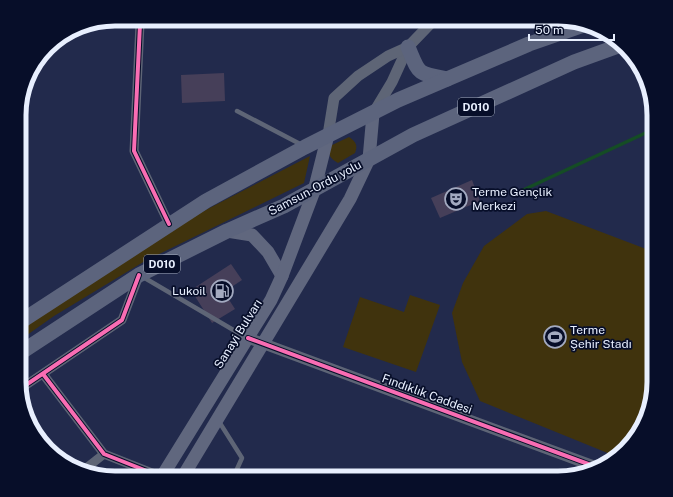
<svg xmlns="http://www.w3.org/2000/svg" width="673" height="497" viewBox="0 0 673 497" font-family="'Public Sans',sans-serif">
<rect width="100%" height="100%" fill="#222a4c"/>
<g fill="#40330d">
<path d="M349,137C356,142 358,145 355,153L338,163C330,158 328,156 330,146Z"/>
<path d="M310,156L304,183L145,261L54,316L20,340V330L51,308L198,214Z"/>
<path d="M546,211L654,252V388L634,441L615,456L480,401L462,362L452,313L463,283L484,246L527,214Z"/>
<path d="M410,295L440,305L416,372L343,347L360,297L404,312Z"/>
</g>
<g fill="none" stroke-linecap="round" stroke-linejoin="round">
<path stroke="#154c25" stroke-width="3.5" d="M521,191L654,129"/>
</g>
<g fill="#463f59">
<path d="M224,73L225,101L182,103L181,75Z"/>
<path d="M472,180L480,201L440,218L431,198Z"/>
<path d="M231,264L242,280L224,292L235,309L212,323L191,290Z"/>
</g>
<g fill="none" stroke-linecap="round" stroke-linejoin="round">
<g stroke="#5e6576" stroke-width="4.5">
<path d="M237,111L302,145"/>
<path d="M143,277L247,338"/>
<path d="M218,420L242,458L233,478"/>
</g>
<g stroke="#5e6576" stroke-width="9">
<path d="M140,24L134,151L169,224"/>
<path d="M43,374L104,454L162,477"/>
<path d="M20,389L122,320L139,276"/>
<path d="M85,469L104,454"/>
</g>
<g stroke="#5e6576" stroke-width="11">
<path d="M374,112L392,82L408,47L433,21"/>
<path d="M328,135L334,98L358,76L388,56L408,47"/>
<path d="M248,338L599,468"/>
</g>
<g stroke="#60677e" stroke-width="13">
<path d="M227,231L252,235L268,252L282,276"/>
<path d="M161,478L271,300L282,276L314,191L328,135"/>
<path d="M182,478L350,199L369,159L373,114"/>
</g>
<g stroke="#5c647d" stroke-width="15">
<path d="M408,47C420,75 416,73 447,79"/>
<path d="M20,322L206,201L305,147L398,100L529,44L581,26"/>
<path d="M20,353L139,275L227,231L284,206L413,135L574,62L621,45"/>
</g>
<g stroke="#070e29" stroke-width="6">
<g id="cycleway">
<path d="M140,24L134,151L169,224"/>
<path d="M248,338L599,468"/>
<path d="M43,374L104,454L162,477"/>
<path d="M20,389L122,320L139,275"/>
</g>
</g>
<use href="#cycleway" stroke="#f96db3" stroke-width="4"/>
</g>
<defs>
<g id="theatre-ring" transform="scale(1.15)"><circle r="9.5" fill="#070e29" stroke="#a3aac0" stroke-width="1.5"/><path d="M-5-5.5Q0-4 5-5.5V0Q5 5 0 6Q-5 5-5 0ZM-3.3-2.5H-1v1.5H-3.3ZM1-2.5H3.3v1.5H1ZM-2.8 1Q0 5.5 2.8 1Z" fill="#a3aac0"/></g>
<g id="fuel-ring" transform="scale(1.15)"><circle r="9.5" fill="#070e29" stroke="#a3aac0" stroke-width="1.5"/><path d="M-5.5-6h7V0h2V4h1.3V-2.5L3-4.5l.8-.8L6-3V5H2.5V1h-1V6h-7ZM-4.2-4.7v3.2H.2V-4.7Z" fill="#a3aac0"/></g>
<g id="stadium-ring" transform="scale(1.15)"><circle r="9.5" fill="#070e29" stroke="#a3aac0" stroke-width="1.5"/><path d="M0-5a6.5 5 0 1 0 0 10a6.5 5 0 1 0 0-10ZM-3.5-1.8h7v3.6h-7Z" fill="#a3aac0"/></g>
</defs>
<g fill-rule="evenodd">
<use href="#theatre-ring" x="456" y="199"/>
<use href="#fuel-ring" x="222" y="291"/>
<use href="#stadium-ring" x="555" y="337"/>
</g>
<g text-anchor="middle" stroke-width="3.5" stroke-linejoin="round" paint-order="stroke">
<g fill="#070e29" stroke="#a4acbe" stroke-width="1">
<rect x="458" y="98" width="36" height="18" rx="3"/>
<rect x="144" y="255" width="36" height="18" rx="3"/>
</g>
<g font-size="11" font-weight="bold" fill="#e8effe">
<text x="476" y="111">D010</text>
<text x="162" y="268">D010</text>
</g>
<g font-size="12" fill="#e8effe" stroke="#070e29">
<text transform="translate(315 188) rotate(-28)" y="4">Samsun-Ordu yolu</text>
<text transform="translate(238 334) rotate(-58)" y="4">Sanayi Bulvarı</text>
<text transform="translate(427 394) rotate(20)" y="4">Fındıklık Caddesi</text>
</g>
<g font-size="12" fill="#e8effe" stroke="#070e29" text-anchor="start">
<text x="472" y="196">Terme Gençlik<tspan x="472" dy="14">Merkezi</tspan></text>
<text x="206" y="295" text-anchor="end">Lukoil</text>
<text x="570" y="334">Terme<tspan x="570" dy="14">Şehir Stadı</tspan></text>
</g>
</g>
<path d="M0 0H673V497H0ZM115 26H558A89 89 0 0 1 647 115V382A89 89 0 0 1 558 471H115A89 89 0 0 1 26 382V115A89 89 0 0 1 115 26Z" fill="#070e29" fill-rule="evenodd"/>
<path fill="none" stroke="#e8effe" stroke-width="5" d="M115 26H558A89 89 0 0 1 647 115V382A89 89 0 0 1 558 471H115A89 89 0 0 1 26 382V115A89 89 0 0 1 115 26Z"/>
<path d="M529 34v6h85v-6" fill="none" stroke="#e8effe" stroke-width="2"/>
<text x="535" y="34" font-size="12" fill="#e8effe" stroke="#070e29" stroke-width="3" paint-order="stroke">50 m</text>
</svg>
